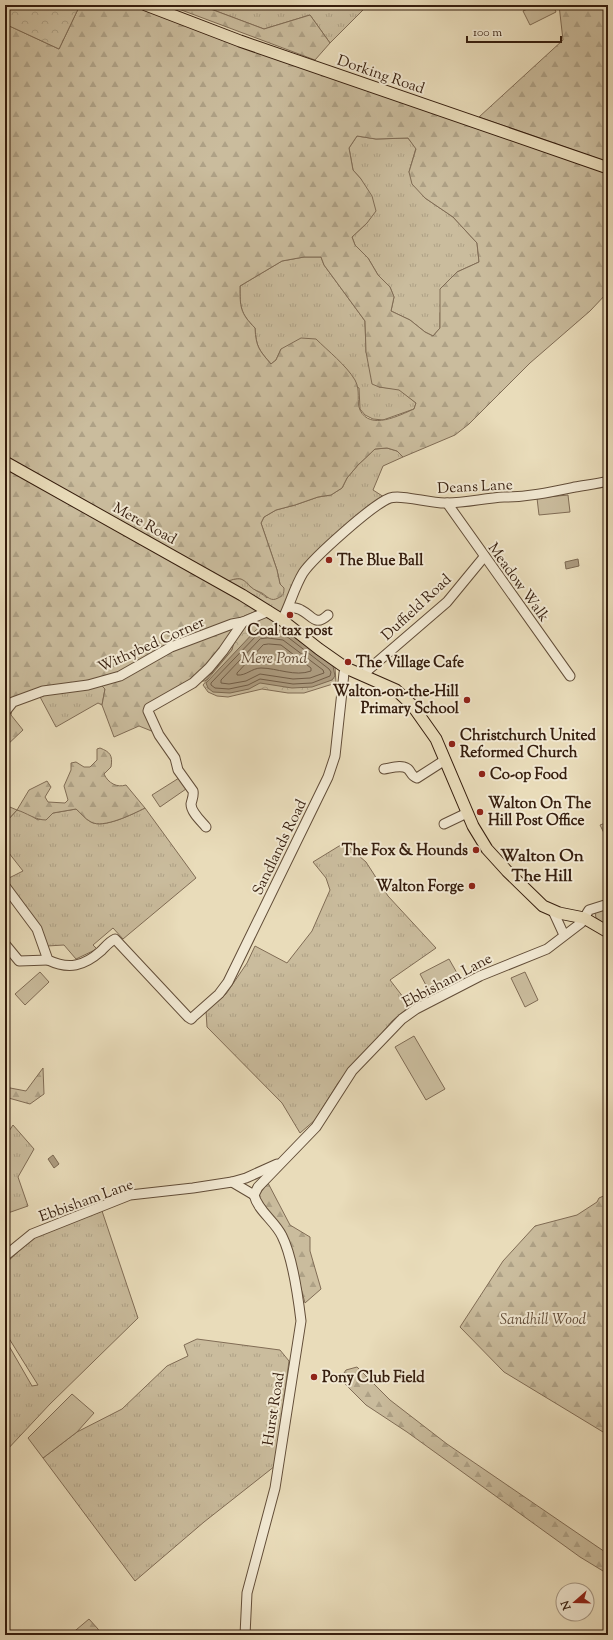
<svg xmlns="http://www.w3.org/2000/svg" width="613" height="1640" viewBox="0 0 613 1640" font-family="'Sorts Mill Goudy',serif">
<defs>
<pattern id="grass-tufts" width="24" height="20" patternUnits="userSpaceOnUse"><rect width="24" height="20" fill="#cabc9d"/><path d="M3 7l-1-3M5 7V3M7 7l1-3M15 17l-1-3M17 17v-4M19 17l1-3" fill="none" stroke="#aea186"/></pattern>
<pattern id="forest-firs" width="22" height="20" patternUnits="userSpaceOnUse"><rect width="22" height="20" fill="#cabc9d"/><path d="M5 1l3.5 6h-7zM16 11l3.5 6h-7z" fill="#aea186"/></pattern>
<pattern id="cemetery-stones" width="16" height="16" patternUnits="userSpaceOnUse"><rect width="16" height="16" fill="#cabc9d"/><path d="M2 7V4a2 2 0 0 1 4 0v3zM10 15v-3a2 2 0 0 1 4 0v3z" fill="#aea186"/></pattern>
<pattern id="park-crowns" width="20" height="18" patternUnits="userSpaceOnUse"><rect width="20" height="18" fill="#cabc9d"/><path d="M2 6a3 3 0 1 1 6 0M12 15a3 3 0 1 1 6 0" fill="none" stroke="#aea186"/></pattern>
</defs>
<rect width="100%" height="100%" fill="#e9dcba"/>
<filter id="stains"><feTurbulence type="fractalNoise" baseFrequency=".005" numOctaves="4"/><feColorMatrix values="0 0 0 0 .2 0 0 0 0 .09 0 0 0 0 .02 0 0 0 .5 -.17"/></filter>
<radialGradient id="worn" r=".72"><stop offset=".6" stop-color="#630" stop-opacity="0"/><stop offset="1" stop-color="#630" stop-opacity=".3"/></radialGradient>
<g fill="url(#grass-tufts)" stroke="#806c55">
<path d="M200,5H368L330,43L310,15L264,29Z"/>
<path d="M357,136L376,139L408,138L416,148L409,172L425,198L453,217L477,243L479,262L457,272L440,313V328L433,336L425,332L410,320L391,311L394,297L390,287L378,275L368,258L355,245L352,237L367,223L361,179L353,170L349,148Z"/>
<path d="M304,257H321L324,265L365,321L366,352L379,387L399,389L416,403L414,409L383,420L373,419L365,415L360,409L359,388L281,349L276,360L271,364C259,350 256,347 255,328C240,313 240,307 240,286L282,261Z"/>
<path d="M387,448L397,451L403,457L383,466L373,490L384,497L354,518L309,559L299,574L282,612L279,613L226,582C232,579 242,576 247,582C249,584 249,586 251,587C257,592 262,593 267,598L280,584L277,570L261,523L264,517L276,510L295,505L318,497L331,495L342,488L347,478L358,465L375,449Z"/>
<path d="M99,683L105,689L102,705L98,703L56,727L39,695Z"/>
<path d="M145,808L196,878L123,939L113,928L93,945L97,949L76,959L64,945L47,946C37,919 23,903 5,880L23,871L5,848V823L17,810L25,812L38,820L53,813L76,809C81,813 85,819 91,822C103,829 133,814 145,808Z"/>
<path d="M344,843L366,862L388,896L436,948L390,980L410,1006L392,1021L373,1044L356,1061L338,1083L315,1120L300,1133L282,1103L207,1027L206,1011L226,994L247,963L255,946L287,963L312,931L330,890L326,878L313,862Z"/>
<path d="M608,909V926L596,918L595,912Z"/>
<path d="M13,1125L34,1149L18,1177L28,1206L5,1214V1137Z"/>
<path d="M102,1211L138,1318L50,1404L5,1452V1339L32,1386L38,1385L5,1332V1264L34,1237Z"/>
<path d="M197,1339L280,1350L289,1361L275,1466L204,1522L135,1581L43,1458L77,1432L122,1409L167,1366L188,1356L184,1345Z"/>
</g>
<g fill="url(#forest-firs)" stroke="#806c55" fill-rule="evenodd">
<path d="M80,5H132L225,40L608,173V292L590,311L530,363L469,424L455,435L403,457L397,451L387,448L375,449L358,465L347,478L342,488L331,495L318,497L295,505L276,510L264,517L261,523L277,570L280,584L284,588C284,594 283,596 278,598C271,602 268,597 262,593C258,591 254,590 251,587C247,584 246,581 241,579C236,578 231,580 226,582L5,457V24L59,49ZM357,136L376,139L408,138L416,149L409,172L412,184L425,198L453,217L477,243L479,262L457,272L440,289V328L433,336L425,332L410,320L391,311L394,297L390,287L378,275L368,258L355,245L352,237L367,223L376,211L372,196L361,179L353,170L349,148ZM304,257H321L324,265L365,321L366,352L372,384L379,387L399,390L416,403L414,409C400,415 370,431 360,410C356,401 361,391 355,380C346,365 328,351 316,339L301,338L281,349L276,360L271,364C259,350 256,347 255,328C240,313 240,307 240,286L282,261Z"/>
<path d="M168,5H200L264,29L310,15L330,43L315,60Z"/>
<path d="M559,5H608V162L479,117L563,40Z"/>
<path d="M5,467L259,610L244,616L232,650L205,681H192L151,705L154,732L139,726L114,737L102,705L105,689L99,683L13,702L11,715L23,730L5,747Z"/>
<path d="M100,748C110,752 113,755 111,767L104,774C108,783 117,788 126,785L145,808C133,814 103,829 91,822C85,819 81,813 76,809L53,813L46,820C35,820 27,813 17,810L5,823V805L17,810L29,790L47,781L51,787L45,797L48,802L65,803L68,800L64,786L71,770V763L76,762L84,767H90L97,760V749Z"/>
<path d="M43,1068L44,1094L30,1104L5,1097V1087L26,1091Z"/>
<path d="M268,1183L290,1225L310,1237V1251L321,1289L305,1303L289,1244L274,1218L258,1196Z"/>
<path d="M608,1194V1435L504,1372L460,1327L503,1261L535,1226L577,1215L597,1202L599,1198Z"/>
<path d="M357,1367L390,1400L447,1444L608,1554V1574L580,1557L407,1432L366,1405L340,1379L346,1370Z"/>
<path d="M89,1619L98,1629L101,1635H70Z"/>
</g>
<path fill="url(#cemetery-stones)" stroke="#806c55" d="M608,822V841L600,825Z"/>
<g fill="url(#park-crowns)" stroke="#806c55">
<path d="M5,5H80L59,49L5,24Z"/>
<path d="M264,617L273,619L335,667L336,683L304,693H288L262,689L228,697L217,696L208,692L203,685L232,650L235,638L244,626Z"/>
</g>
<g fill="#cabc9d" stroke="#806c55">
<path d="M536,5H553L556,12L530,25L523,11Z"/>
<path d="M568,495L570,512L539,515L537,498Z"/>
<path d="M179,778L186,789L160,807L152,795Z"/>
<path d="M449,959L457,973L428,989L420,974Z"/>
<path d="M40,972L49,982L25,1005L15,994Z"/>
<path d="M525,972L538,1000L525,1007L511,978Z"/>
<path d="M414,1036L445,1089L426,1100L395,1047Z"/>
<path d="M72,1394L94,1413L77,1432L43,1458L28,1438Z"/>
</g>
<g fill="#ac9b7f" stroke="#7c6951">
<path d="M578,559L579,566L566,569L565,562Z"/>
<path d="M268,629L286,631L333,666L335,676L332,680L312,687L292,688L260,683L249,689L230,693L213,692L208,688L206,683L256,630Z"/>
<path d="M53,1155L59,1164L54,1168L48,1159Z"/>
</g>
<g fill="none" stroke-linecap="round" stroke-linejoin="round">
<g stroke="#705c46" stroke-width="1">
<path d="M268,633L285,635L329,669L331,672L330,676L312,683L293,684L260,679L248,685L229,689L215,688L211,685V683L258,634Z"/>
<path d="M268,638L283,640L323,670L324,673L310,678L293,679L260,674L246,681L229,684L221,683V680L260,639Z"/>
<path d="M269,644L281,645L311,668V671C295,677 277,668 261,668C252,668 246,676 237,675V673L263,645Z"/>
</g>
<g stroke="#624d38" stroke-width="11">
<g id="minor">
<path d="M447,503L570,676"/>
<path d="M289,607C293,608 298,608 301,610C313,616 315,627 328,615"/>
<path d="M282,620C290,605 294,588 303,573C313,558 373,504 390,498C402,494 431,504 447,503C466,503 485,498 504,497C528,497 551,492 575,487C586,485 597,484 608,481"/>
<path d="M363,676L368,670L447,602L484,557"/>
<path d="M5,712L13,702L43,691L88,685L120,676L171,647L232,624L243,622"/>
<path d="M384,769C391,768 402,764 408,769C412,773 411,776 417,778L445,760"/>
<path d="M444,824L467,813"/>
<path d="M206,827C201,821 191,812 191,804C192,799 194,796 193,791L178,770L175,758L159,735L148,711L149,708L193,683L209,668L223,651L243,622L269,611"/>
<path d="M5,886L37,929L48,960C69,970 84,966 101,951C105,947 110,941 115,939L188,1017L191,1019L193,1017L219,994L228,982L328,777L335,756L344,673L346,668"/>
<path d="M553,911L564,935"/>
<path d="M5,944L19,961L48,960"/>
<path d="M232,1182L254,1195"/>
<path d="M254,1195L258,1187L316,1127L352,1071L402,1019L416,1009L480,976L547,949L581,923L589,910L608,904"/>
<path d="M5,1256L32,1234L130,1195L193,1188L232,1182L246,1178L277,1164"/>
<path d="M245,1635L247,1593L275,1488L301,1321C298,1296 293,1258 282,1236C275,1221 258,1211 254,1195"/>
</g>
</g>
<g stroke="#351d0d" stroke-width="13">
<g id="major">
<path d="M146,5L240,41L608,168"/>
<path d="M5,462L242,595L282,620L319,649L346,668L396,690L412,705L436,739L473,826L487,849L507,871L543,906L559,913L584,918L608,932"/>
</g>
</g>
<use href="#minor" stroke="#f1e8d2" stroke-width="9"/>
<use href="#major" stroke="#e9dcba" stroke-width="11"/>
</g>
<g fill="#8f2418" stroke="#f1e8d2" stroke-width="1.5">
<circle cx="329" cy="560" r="4"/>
<circle cx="290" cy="615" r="4"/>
<circle cx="348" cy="662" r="4"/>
<circle cx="467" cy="700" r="4"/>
<circle cx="452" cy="744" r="4"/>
<circle cx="482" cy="774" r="4"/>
<circle cx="480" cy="812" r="4"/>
<circle cx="476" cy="850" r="4"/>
<circle cx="472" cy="886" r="4"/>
<circle cx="314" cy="1377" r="4"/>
</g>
<g text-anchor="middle" stroke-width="4" stroke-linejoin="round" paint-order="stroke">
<g font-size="15" fill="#351d0d" stroke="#f1e8d2">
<text transform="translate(381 74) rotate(19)" y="5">Dorking Road</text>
<text transform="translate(475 486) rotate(-3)" y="5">Deans Lane</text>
<text transform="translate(145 523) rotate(29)" y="5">Mere Road</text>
<text transform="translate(519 582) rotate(54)" y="5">Meadow Walk</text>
<text transform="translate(416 607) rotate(-43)" y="5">Duffield Road</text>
<text transform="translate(151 644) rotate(-24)" y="5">Withybed Corner</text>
<text transform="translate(279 847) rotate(-64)" y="5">Sandlands Road</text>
<text transform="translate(447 980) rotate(-28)" y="5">Ebbisham Lane</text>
<text transform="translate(86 1200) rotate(-20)" y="5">Ebbisham Lane</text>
<text transform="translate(273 1409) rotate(-81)" y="5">Hurst Road</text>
</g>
<g font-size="15" font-weight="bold" fill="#351d0d" stroke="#f1e8d2" text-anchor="start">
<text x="337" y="565">The Blue Ball</text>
<text x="290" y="635" text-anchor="middle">Coal tax post</text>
<text x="356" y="667">The Village Cafe</text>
<text x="459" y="696" text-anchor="end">Walton-on-the-Hill<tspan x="459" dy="17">Primary School</tspan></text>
<text x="460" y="740">Christchurch United<tspan x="460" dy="17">Reformed Church</tspan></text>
<text x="490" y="779">Co-op Food</text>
<text x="488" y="808">Walton On The<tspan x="488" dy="17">Hill Post Office</tspan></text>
<text x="468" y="855" text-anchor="end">The Fox &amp; Hounds</text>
<text x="464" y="891" text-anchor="end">Walton Forge</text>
<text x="322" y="1382">Pony Club Field</text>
</g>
<g font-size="15" font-style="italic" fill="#624d38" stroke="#f1e8d2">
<text x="543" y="1324">Sandhill Wood</text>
</g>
<g font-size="16" font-style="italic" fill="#5f4935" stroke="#f1e8d2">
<text x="274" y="663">Mere Pond</text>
</g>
<g font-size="17" font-weight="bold" fill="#351d0d" stroke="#f1e8d2">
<text x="542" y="861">Walton On<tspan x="542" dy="20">The Hill</tspan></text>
</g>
</g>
<rect width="613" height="1640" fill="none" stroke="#e9dcba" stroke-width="20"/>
<rect x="6" y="6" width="601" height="1628" fill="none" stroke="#351d0d" stroke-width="2"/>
<rect x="10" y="10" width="593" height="1620" fill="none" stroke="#351d0d"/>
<g transform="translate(575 1602) rotate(250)"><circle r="19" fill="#f1e8d2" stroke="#a69783"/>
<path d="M0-3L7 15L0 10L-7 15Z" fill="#8f2418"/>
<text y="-6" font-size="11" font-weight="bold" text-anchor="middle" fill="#351d0d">N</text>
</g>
<path d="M467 36v6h94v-6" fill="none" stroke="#351d0d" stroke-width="2"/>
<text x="473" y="36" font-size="12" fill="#351d0d" stroke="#f1e8d2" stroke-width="3" paint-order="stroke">100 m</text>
<rect width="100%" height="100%" filter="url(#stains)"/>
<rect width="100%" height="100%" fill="url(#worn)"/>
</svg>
